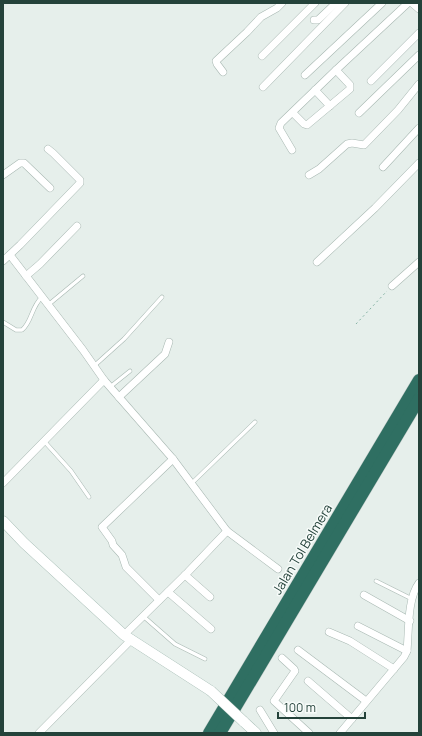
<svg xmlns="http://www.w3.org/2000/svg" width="422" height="736" viewBox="0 0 422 736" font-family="Manrope,sans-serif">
<rect width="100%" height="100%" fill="#e6efeb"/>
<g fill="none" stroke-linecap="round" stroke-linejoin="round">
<g stroke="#a8b8b2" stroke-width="4.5">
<g id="lane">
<path d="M48,305L83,276"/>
<path d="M3,322L16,330H22C32,322 31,307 42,297"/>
<path d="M94,366L124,339L162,297"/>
<path d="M110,387L130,371"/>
<path d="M44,441L71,471L89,497"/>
<path d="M192,483L255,422"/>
<path d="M376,581L412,599"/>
<path d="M143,616L175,644L205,659"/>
</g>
</g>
<g stroke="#a8b8b2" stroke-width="8">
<g id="street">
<path d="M412,3L419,9"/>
<path d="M314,20H318L336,3"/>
<path d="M262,56L315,3"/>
<path d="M223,72L217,64L216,61L247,32L261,17L277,8L282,3"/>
<path d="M305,75L382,3"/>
<path d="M371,81L419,33"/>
<path d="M263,87L345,3"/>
<path d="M315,90L330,106"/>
<path d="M293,113L304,124L307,125L350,89V85L336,70"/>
<path d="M359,113L419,55"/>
<path d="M292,150L279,128L281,123L336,70L408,3"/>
<path d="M383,167L419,128"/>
<path d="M3,175L20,163H24L50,188"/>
<path d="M309,175L319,169L347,144L352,143L364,145L398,110L419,84"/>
<path d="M10,255L83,350L104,380L173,459L227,531L188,572L124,635"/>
<path d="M3,261L20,245L80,183V180L53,153L48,149"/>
<path d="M317,262L375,208L419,163"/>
<path d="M26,276L40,264L77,226"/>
<path d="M392,286L419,262"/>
<path d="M119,397L165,354L169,342"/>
<path d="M3,483L104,380"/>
<path d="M227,531L278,569"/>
<path d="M185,575L210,597"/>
<path d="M168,592L211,629"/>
<path d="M364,595L410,621"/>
<path d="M159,600L126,567L122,555L113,545L112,541L102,527L173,459"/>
<path d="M358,626L407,651"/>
<path d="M329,632L350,641L394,669"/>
<path d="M298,650L366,701"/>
<path d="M282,658L294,669L295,671L274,701L309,733"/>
<path d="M308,681L352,719"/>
<path d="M260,710L274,733"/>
<path d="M39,733L132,639"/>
<path d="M340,733L404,657L407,651C409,631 407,599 419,583"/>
</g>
</g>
<g stroke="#a4bbb3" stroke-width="11">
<g id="secondary">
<path d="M3,521L24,543L124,635L211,691"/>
<path d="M243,721L256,733"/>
</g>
</g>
<g stroke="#c2cac8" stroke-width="13">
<g id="highway">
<path d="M209,733L419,380"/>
<path d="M220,733L419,399"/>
</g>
</g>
<path stroke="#86b3a5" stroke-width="1" stroke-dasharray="2 3" stroke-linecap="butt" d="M356,324L387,291"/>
<use href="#lane" stroke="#fff" stroke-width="3.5"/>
<use href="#street" stroke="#fff" stroke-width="7"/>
<use href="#secondary" stroke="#fff" stroke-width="10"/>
<use href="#highway" stroke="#2f6f62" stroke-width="12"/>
<g stroke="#a4bbb3" stroke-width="11" stroke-linecap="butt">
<path id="secondary-bridge" d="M211,691L243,721"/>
</g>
<use href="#secondary-bridge" stroke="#fff" stroke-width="10"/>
</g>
<g text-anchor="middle" stroke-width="3" stroke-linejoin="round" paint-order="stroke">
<g font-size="13" fill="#24423a" stroke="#f7fbf9">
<text transform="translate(302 549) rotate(-59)" y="5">Jalan Tol Belmera</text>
</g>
</g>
<rect width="422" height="736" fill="none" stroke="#24423a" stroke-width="8"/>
<path d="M278 712v6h87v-6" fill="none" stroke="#24423a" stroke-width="2"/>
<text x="284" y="712" font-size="12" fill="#24423a" stroke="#f7fbf9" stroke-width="3" paint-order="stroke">100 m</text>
</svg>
